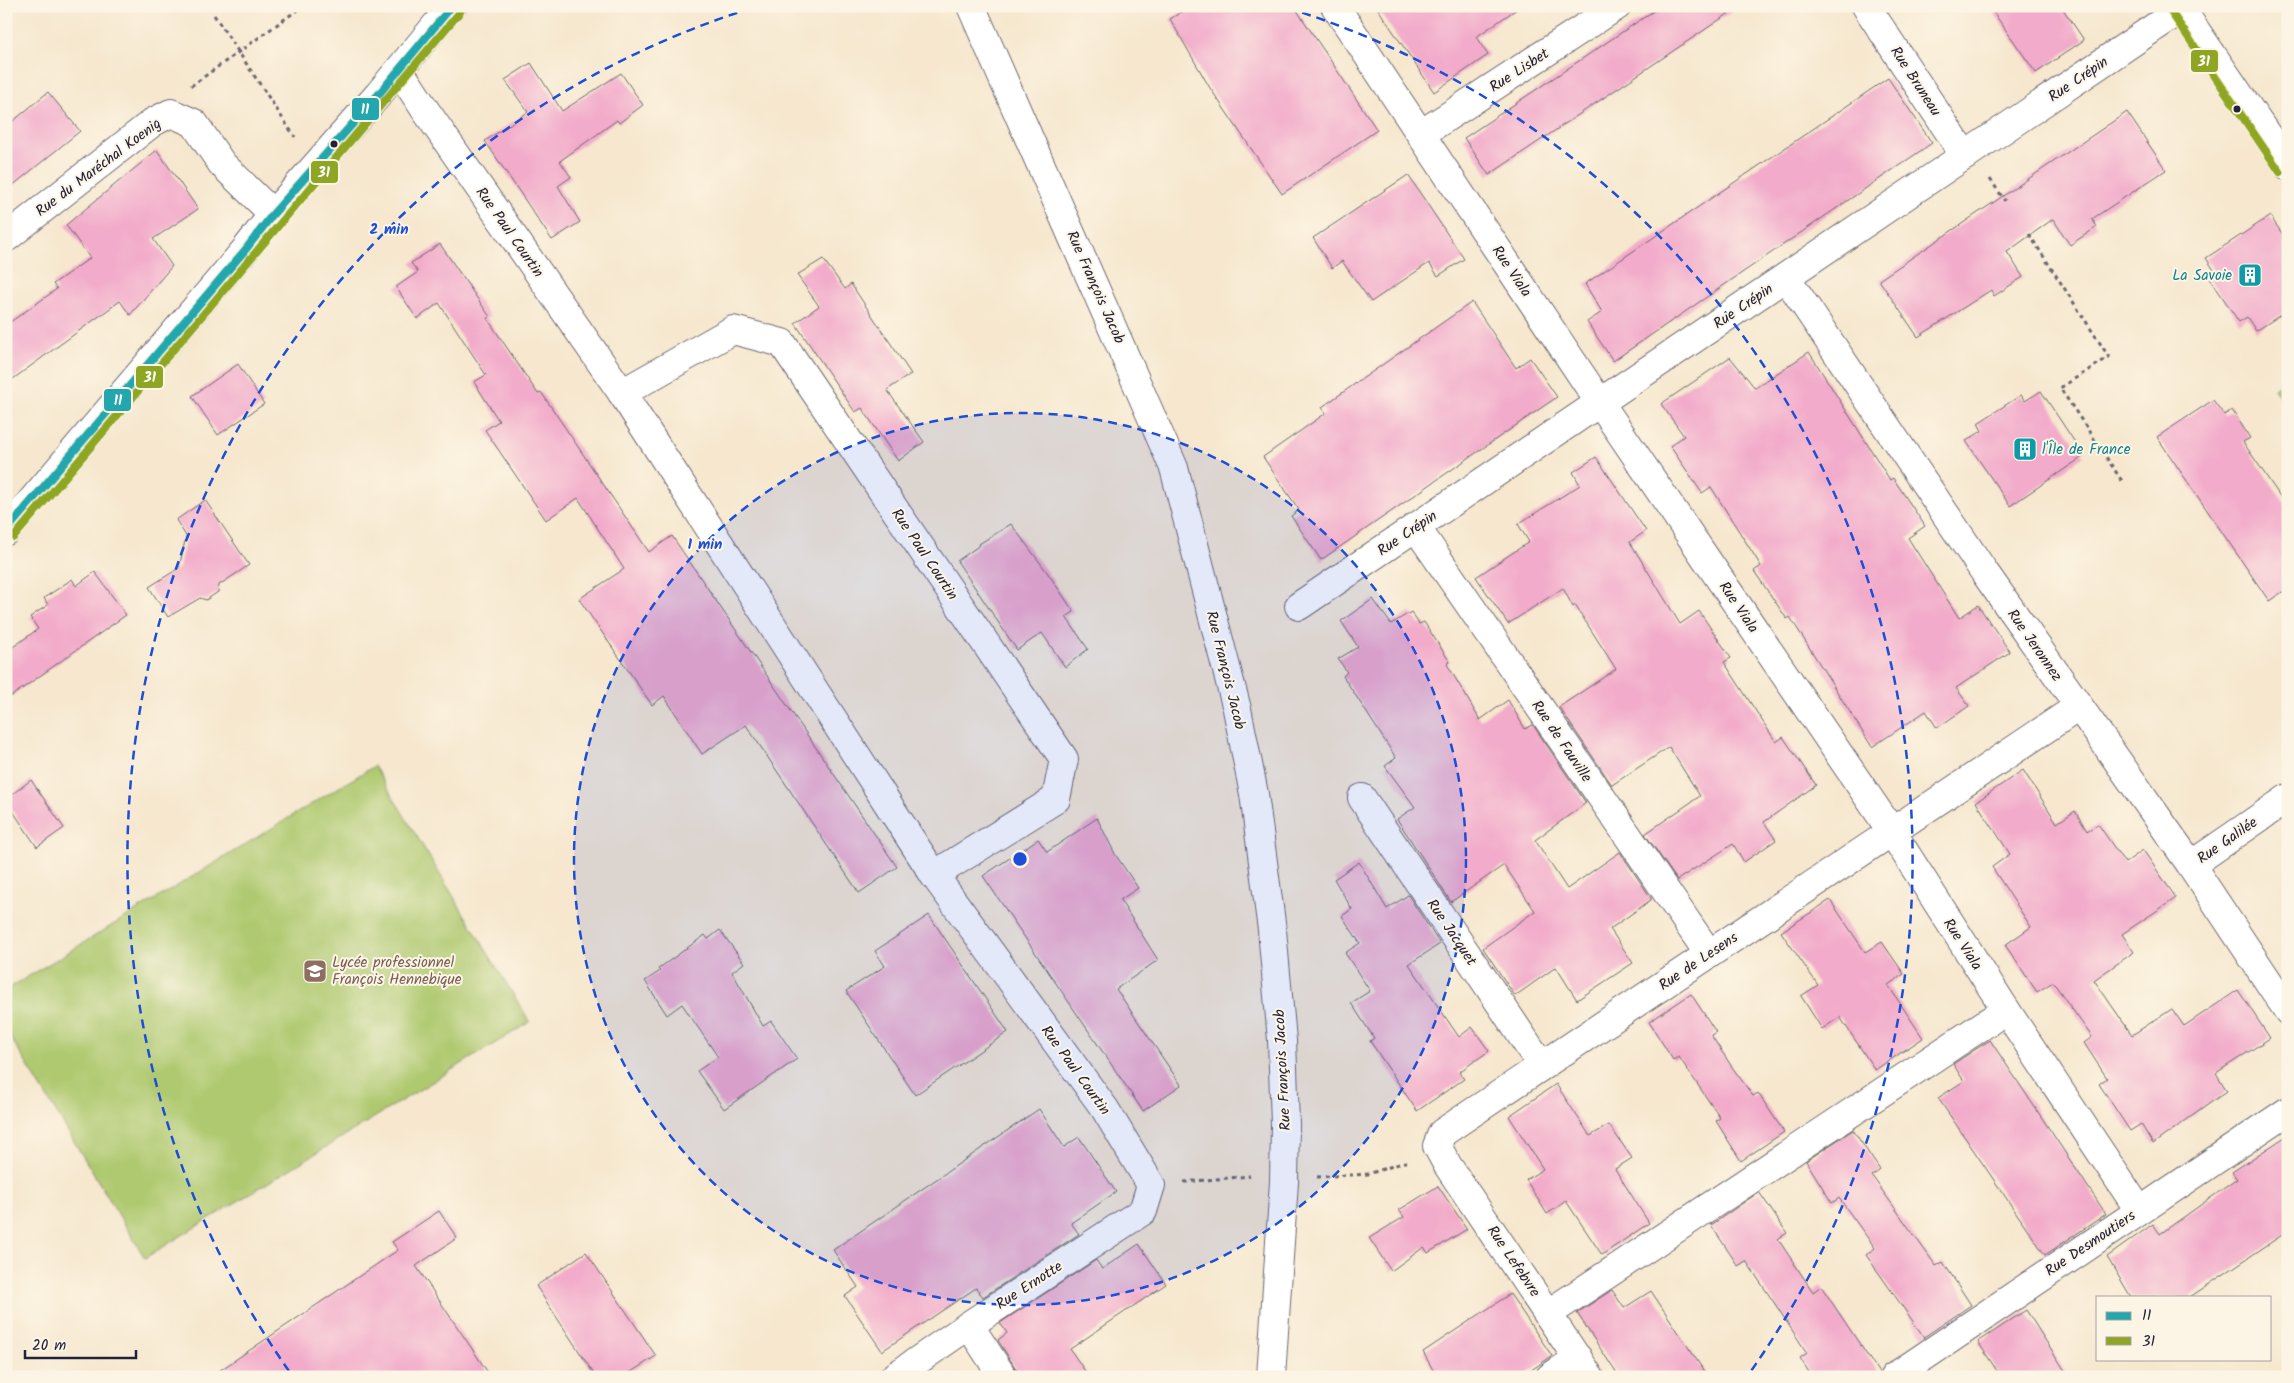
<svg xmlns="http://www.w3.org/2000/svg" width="2294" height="1383" viewBox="0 0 2294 1383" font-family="Kalam,sans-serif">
<rect width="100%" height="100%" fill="#fcf5e5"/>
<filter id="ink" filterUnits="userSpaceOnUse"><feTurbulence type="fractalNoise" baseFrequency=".02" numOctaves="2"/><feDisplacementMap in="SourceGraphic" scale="10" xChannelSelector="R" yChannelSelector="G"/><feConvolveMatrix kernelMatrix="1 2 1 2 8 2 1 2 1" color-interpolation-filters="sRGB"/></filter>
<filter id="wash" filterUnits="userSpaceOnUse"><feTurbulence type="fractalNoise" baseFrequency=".0096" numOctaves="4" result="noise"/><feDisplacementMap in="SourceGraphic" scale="20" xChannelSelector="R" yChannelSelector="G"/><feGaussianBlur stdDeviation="1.12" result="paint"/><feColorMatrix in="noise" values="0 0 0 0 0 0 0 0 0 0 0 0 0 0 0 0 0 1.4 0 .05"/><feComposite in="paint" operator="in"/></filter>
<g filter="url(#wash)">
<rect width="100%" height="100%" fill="#f6e7ce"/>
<g fill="#afc96f" stroke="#687655">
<path d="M2288,379V409L2274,388Z"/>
<path d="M374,766L530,1022L145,1258L6,1030V990Z"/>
</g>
<g id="blocks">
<g fill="#f2abca">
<path d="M1191,6H1294L1377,130L1282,194L1210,88L1170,19Z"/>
<path d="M1376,6H1521L1476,37L1488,55L1434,92Z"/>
<path d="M1661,6H1740L1489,175L1464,138Z"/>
<path d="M1989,6H2061L2084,40L2036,73Z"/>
<path d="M531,63L562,111L621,73L643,105L619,123L617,120L560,161L571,177L558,186L580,222L552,240L485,141L528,112L505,80Z"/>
<path d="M1888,78L1932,143L1613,361L1587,322L1602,312L1585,284Z"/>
<path d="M48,92L80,131L6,191V127Z"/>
<path d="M2127,112L2166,170L2092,219L2097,227L2070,245L2053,219L2007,252L2023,277L1994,296L1991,290L1918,337L1879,280Z"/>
<path d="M157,150L198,209L153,239L172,266L130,315L120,301L6,384V325L57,289L53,284L90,258L66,225Z"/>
<path d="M1408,175L1464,259L1438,276L1429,263L1371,302L1342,261L1332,268L1313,238Z"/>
<path d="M2270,216L2288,242V310L2256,331L2247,317L2239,322L2209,277L2216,273L2206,258Z"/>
<path d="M440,244L490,317L487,318L538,394L541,392L649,552L672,536L897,867L859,893L746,725L702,754L664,696L652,705L579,599L624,569L578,498L546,520L485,430L499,421L474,382L486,375L439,303L417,319L396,287L418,272L411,263Z"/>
<path d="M823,259L845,289L851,284L911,374L887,390L924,442L898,461L862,408L855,412L795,323L819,306L797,275Z"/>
<path d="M1472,302L1516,368L1530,358L1557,397L1321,560L1291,516L1299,510L1263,457L1326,413L1322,407Z"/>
<path d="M1809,352L1890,480L1893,478L1925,526L1908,538L1959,618L1978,605L2010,652L1956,688L1969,706L1937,728L1926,711L1872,747L1790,617L1787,619L1754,571L1761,566L1711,487L1702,493L1670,446L1684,436L1661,404L1730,357L1755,388Z"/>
<path d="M238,364L264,404L218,435L192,396Z"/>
<path d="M2041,391L2084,456L2010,506L1966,441L1982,431L1978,423L2021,395L2025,401Z"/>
<path d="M2213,400L2224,415L2232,410L2250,438L2243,442L2288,508V588L2269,601L2157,437Z"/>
<path d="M1596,457L1646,531L1630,542L1680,624L1699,611L1731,658L1724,662L1776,742L1783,737L1816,785L1764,822L1776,840L1744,862L1733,844L1677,880L1645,834L1700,796L1669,747L1612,785L1559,707L1616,669L1575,605L1573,607L1563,588L1508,624L1476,577L1529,542L1518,524L1580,485L1573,472Z"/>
<path d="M205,500L249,565L219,585L218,592L206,600L200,598L168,617L149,587L179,568L186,536L176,520Z"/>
<path d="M1011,524L1047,572L1074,612L1066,617L1088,649L1065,667L1042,633L1017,650L957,561L980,545L979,544Z"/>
<path d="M95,572L126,615L6,700V652L38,629L30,617L48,605L44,598L59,588L72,579L76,586Z"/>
<path d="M1373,599L1391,624L1411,612L1419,624L1424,622L1450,662L1447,664L1480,720L1508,700L1525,729L1533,725L1586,803L1535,840L1567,889L1620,852L1651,898V900L1610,929L1633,963L1577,1000L1556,967L1515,996L1483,948L1535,911L1504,865L1451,902L1397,819L1415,807L1385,766L1396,758L1343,676L1347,672L1338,659L1358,647L1341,621Z"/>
<path d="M2023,770L2057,823L2075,811L2087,831L2098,824L2125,863L2143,850L2176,898L2122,934L2134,952L2094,980L2132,1035L2172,1009L2184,1026L2238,990L2270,1038L2216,1073L2227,1091L2153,1144L2141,1124L2130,1131L2099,1084L2107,1078L2084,1043L2092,1037L2053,982L2037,992L2005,945L2031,927L1992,867L2010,854L1976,802Z"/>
<path d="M31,780L64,828L37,847L6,801V799Z"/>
<path d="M1097,818L1115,854L1138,888L1120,900L1158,960L1116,989L1181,1085L1143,1111L983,876L1038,839L1047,852Z"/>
<path d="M1359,862L1387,909L1408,895L1440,944L1409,964L1459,1037L1472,1027L1489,1051L1459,1072L1464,1079L1417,1111L1370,1041L1374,1038L1351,1003L1370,991L1345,953L1360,943L1342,916L1352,909L1334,879Z"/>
<path d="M1830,900L1865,952L1882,942L1904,974L1888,985L1923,1038L1875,1070L1840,1017L1822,1029L1801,996L1818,985L1781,932Z"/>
<path d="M929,915L1008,1032L915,1095L846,991L885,966L875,951Z"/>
<path d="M720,930L744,963L732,972L763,1026L771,1021L797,1059L724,1109L697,1071L718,1057L682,1004L667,1015L645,981L660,971L658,969L705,935L708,939Z"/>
<path d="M1691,994L1716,1032L1711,1035L1732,1067L1753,1096L1758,1093L1784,1132L1741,1161L1716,1121L1720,1118L1700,1088L1679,1057L1673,1060L1649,1022Z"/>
<path d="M1990,1040L2106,1214L2045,1255L1938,1098L1964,1081L1953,1064Z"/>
<path d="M1556,1084L1590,1136L1609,1125L1632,1158L1615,1169L1649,1223L1602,1255L1566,1201L1547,1214L1526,1180L1543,1169L1509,1116Z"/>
<path d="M1039,1109L1064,1147L1079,1137L1116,1192L1071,1223L1079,1234L983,1297L976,1288L882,1351L845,1296L858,1287L833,1250Z"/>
<path d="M1853,1130L1880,1170L1872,1176L1936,1266L1943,1262L1971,1305L1924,1337L1866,1255L1875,1248L1839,1198L1832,1203L1806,1161Z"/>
<path d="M2288,1135V1231L2190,1297H2131L2107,1257L2153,1224L2160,1234L2237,1179L2232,1172Z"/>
<path d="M1438,1186L1467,1229L1428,1253L1424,1247L1391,1271L1369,1238L1404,1217L1399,1210Z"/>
<path d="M1759,1192L1787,1233L1778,1239L1813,1292L1821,1286L1879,1373V1377H1812L1800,1358L1807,1353L1777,1307L1746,1261L1738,1266L1711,1225Z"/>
<path d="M439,1211L457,1238L416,1266L491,1377H210L398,1250L392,1242Z"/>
<path d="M1139,1244L1166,1284L1070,1349L1089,1377H1021L998,1340L1007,1333L1000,1323L1096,1260L1102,1269Z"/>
<path d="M586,1252L656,1356L623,1377H596L536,1286Z"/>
<path d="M1612,1290L1624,1308L1651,1291L1708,1377H1619L1577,1313Z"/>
<path d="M1510,1294L1552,1356L1521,1377H1437L1423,1352Z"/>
<path d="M2026,1310L2069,1377H2001L1978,1342Z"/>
</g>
</g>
</g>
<g filter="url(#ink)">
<use href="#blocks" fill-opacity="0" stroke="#6c676e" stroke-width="1"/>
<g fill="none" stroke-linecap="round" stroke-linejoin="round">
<g stroke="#6c676e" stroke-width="30">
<g id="street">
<path d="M1335,6L1600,403L1892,832L2006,1010L2139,1210"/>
<path d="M1866,6L1965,156"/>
<path d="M2179,6L2288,166"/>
<path d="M399,70L426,111L622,393L934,875L1105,1109L1151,1185L1143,1211L969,1325L894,1377"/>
<path d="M1421,134L1617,6"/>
<path d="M6,238L153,122L171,113L194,123L222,164L273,214"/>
<path d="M1786,277L1985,573L2191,865L2288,1011"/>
<path d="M622,393L733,330L782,343L1064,759L1056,799L934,875"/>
<path d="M1416,527L1709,954"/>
<path d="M1299,606L2186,6"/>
<path d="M1362,798L1542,1066"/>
<path d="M2191,865L2288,798"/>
<path d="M1549,1313L2006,1010"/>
<path d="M969,1325L1003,1377"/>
<path d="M1550,1377L1578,1358"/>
<path d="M1590,1377L1448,1166L1437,1146L1442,1133L2078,707"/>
<path d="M1894,1377L2288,1111"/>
</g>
</g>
<g stroke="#6c676e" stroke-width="30">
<g id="secondary">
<path d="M971,6L1174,468L1237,709L1254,794L1272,930L1282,1040L1285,1124L1284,1182L1271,1377"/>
<path d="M6,531L246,249L273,214L378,95L452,6"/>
</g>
</g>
<g stroke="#6c676e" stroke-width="3" stroke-dasharray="4 4" stroke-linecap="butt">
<path d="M214,15L295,137"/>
<path d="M191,86L303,6"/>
<path d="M1990,179L2005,201"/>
<path d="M2029,234L2109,357L2060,388L2122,481"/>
<path d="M1317,1177L1368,1174L1408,1161"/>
<path d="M1184,1182L1250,1176"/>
</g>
<use href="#street" stroke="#fff" stroke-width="28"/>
<use href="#secondary" stroke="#fff" stroke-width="28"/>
<g stroke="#fcf5e5" stroke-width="11">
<path id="bus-1" d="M6,531L246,249L273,214L378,95L452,6"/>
</g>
<g stroke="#fcf5e5" stroke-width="11">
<g id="bus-2">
<path d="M2171,12L2280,172"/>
<path d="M14,537L460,12"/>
</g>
</g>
<use href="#bus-1" stroke="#23a7ae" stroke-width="8"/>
<use href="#bus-2" stroke="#8ea624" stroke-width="8"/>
</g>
</g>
<circle cx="1020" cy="859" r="446" fill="#1d4ed8" fill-opacity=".12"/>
<g fill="none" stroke="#1d4ed8" stroke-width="2.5" stroke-dasharray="9 6">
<circle cx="1020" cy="859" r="446"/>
<path d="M289 1371A892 892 0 0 1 752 8M1288 8A892 892 0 0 1 1751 1371"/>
</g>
<defs>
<g id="building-square" transform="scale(1.25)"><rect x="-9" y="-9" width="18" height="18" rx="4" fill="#0f9aa8" stroke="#fcf5e5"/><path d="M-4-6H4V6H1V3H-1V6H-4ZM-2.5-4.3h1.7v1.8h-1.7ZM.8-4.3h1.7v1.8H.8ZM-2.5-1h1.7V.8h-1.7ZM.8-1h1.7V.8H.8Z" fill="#fff"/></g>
<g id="school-square" transform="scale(1.25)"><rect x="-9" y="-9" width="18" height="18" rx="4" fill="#8d6e63" stroke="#fcf5e5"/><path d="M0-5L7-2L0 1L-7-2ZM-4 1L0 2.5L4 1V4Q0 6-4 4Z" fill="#fff"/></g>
</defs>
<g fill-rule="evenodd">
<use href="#building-square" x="2250" y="275"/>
<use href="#building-square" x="2025" y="449"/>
<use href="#school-square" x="315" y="971"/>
</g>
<g fill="#22223b" stroke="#fcf5e5" stroke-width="2">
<circle cx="2237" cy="109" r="4.5"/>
<circle cx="334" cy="144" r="4.5"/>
</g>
<g text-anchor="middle" stroke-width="4" stroke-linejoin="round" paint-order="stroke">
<g font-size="15" fill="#22223b" stroke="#fcf5e5">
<text transform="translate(1519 70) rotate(-33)" y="5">Rue Lisbet</text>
<text transform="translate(2078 79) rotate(-34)" y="5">Rue Crépin</text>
<text transform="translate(1916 81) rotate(57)" y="5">Rue Bruneau</text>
<text transform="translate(98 167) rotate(-37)" y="5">Rue du Maréchal Koenig</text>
<text transform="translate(510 232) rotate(55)" y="5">Rue Paul Courtin</text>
<text transform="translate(1512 271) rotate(56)" y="5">Rue Viala</text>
<text transform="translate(1096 287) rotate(66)" y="5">Rue François Jacob</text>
<text transform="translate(1743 306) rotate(-34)" y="5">Rue Crépin</text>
<text transform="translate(1407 533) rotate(-34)" y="5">Rue Crépin</text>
<text transform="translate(925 554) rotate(56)" y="5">Rue Paul Courtin</text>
<text transform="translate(1739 607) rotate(56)" y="5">Rue Viala</text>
<text transform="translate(2035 645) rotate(55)" y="5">Rue Jeronnez</text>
<text transform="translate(1226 670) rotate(76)" y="5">Rue François Jacob</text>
<text transform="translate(1562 741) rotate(56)" y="5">Rue de Fauville</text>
<text transform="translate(2227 840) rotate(-35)" y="5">Rue Galilée</text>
<text transform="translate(1452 932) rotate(56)" y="5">Rue Jacquet</text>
<text transform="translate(1963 944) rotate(57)" y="5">Rue Viala</text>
<text transform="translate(1698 961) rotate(-34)" y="5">Rue de Lesens</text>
<text transform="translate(1076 1070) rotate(54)" y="5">Rue Paul Courtin</text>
<text transform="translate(1282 1070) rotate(-93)" y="5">Rue François Jacob</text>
<text transform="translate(2090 1243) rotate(-34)" y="5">Rue Desmoutiers</text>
<text transform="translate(1514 1261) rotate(56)" y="5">Rue Lefebvre</text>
<text transform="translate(1029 1285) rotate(-33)" y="5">Rue Ernotte</text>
</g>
<g font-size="15" fill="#0d838f" stroke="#fcf5e5" text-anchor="end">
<text x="2232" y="280">La Savoie</text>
<text x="2042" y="454" text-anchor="start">l'Île de France</text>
</g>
<g font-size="15" fill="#785e54" stroke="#fcf5e5" text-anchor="start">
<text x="332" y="967">Lycée professionnel<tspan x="332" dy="17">François Hennebique</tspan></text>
</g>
</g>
<circle cx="1020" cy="859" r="8" fill="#1d4ed8" stroke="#fcf5e5" stroke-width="2.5"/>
<g font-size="15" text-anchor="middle" font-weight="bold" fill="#1d4ed8" stroke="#fcf5e5" stroke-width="4" stroke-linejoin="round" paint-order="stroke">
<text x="389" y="234">2 min</text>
<text x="705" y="549">1 min</text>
</g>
<g stroke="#fcf5e5" stroke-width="2">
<rect x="2190" y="49" width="29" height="24" rx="5" fill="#8ea624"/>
<rect x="351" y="97" width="29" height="24" rx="5" fill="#23a7ae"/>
<rect x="310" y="160" width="29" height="24" rx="5" fill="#8ea624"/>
<rect x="135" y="365" width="29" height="24" rx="5" fill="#8ea624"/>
<rect x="103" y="388" width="29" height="24" rx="5" fill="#23a7ae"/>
</g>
<g font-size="14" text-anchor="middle" font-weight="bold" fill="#fff">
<text x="2204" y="66">31</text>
<text x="365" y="114">11</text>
<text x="324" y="177">31</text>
<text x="150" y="382">31</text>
<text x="118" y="405">11</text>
</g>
<rect width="2294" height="1383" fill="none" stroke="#fcf5e5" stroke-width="25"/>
<rect x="2096" y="1296" width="175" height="65" fill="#fcf5e5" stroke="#a5a1a1"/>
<rect x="2106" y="1312" width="25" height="8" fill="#23a7ae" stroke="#a5a1a1"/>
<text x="2142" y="1320" font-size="15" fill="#22223b">11</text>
<rect x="2106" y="1337" width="25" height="8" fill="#8ea624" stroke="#a5a1a1"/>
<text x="2142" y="1346" font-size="15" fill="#22223b">31</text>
<path d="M25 1350v8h111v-8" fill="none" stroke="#22223b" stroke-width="2.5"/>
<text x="32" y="1350" font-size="15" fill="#22223b" stroke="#fcf5e5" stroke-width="4" paint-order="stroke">20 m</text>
</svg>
